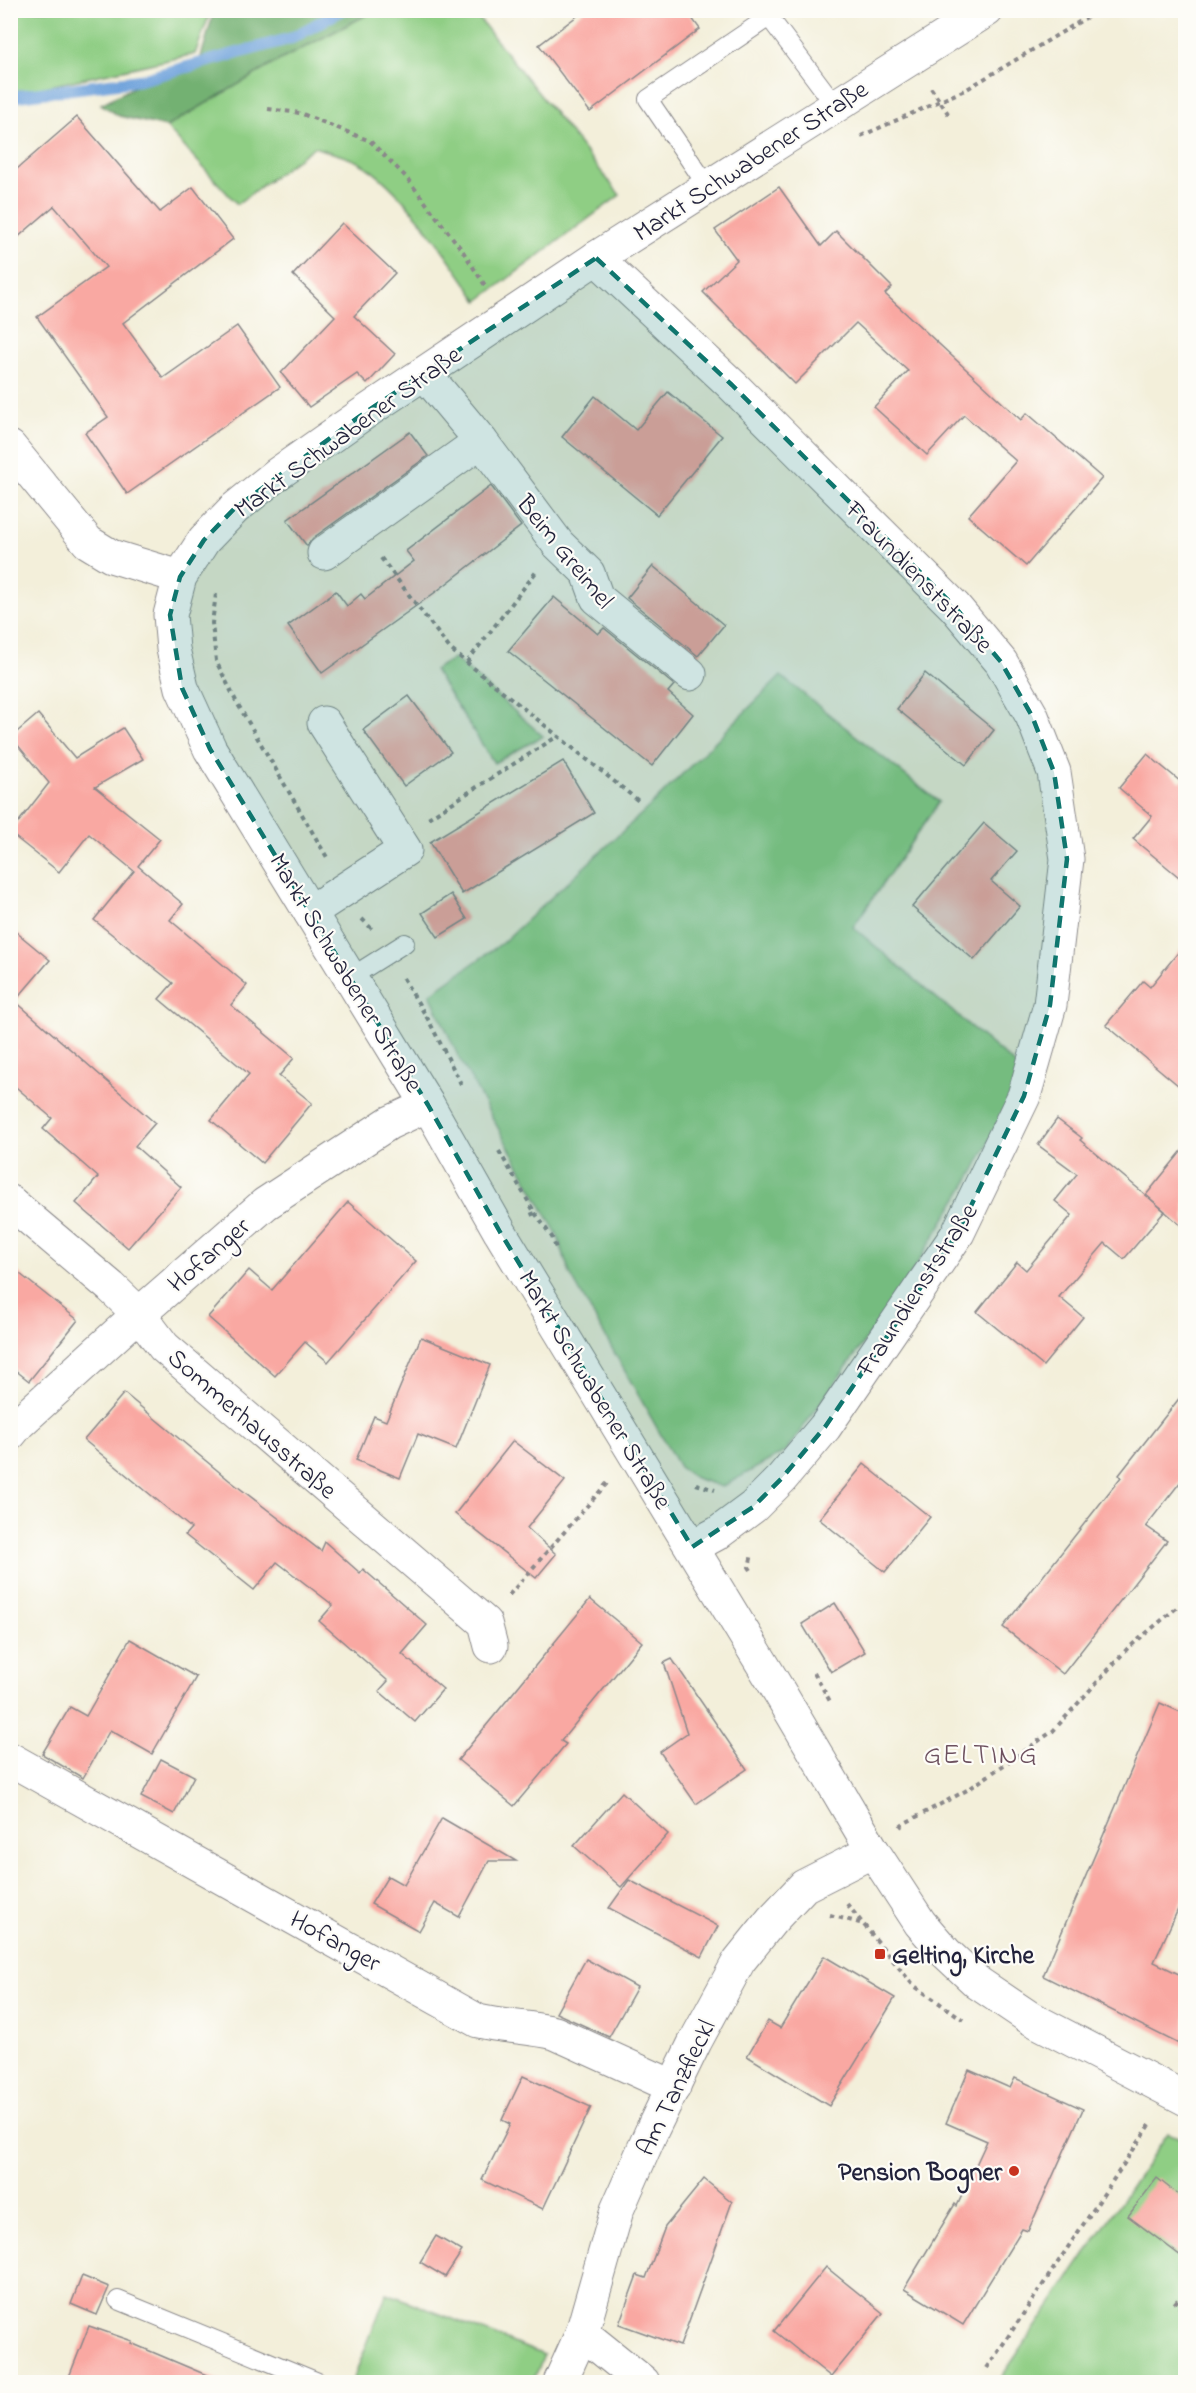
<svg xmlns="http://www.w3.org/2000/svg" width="1196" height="2393" viewBox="0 0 1196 2393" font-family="'Indie Flower',sans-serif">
<rect width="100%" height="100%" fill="#fdfcf7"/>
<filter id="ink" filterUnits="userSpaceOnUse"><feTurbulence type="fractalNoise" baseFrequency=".0167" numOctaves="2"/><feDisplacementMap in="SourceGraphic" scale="12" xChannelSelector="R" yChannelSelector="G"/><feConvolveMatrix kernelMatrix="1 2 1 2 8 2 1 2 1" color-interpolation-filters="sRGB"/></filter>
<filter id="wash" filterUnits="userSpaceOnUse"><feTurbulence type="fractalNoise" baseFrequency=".008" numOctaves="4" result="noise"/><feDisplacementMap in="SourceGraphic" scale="24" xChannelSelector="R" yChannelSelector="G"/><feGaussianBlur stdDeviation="1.35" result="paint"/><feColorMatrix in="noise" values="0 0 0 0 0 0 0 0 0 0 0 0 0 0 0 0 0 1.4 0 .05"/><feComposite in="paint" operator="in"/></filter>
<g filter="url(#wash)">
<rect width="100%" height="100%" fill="#f3efda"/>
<g fill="#8fce84" stroke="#587860" stroke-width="1.5">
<path d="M11,10H211V11L195,54L36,89L11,91Z"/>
<path d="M374,11H473L620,195L478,301C451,261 400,184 358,162C344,155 328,152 314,147L237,204L166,127L278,61Z"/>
<path d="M454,658L543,736L494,763L434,670Z"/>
<path d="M781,676L939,802L853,927L1024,1072L975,1170L896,1298L786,1451L722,1487L695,1478L679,1467L570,1274L557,1234L458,1056L430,994L502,943L651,805Z"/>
<path d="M1168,2133L1185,2140V2382H998Z"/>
<path d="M387,2293L544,2355L533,2382H352Z"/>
</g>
<path fill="#73b172" stroke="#4a6a56" stroke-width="1.5" d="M214,11V10L374,11L278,61L166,127L119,116L101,104L141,83L199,64Z"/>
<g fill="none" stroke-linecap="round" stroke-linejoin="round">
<path stroke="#6ea2db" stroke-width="12" d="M10,97L140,80L292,38L342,10"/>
</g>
<g id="blocks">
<g fill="#f9a8a2">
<path d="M585,10H686L700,29L590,112L539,45Z"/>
<path d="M77,117L160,212L193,187L233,239L123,323L163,378L237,326L280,387L127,494L85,433L108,417L37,317L106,267L54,206L10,244V175Z"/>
<path d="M779,187L821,246L836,231L892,287L885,294L1021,420L1027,413L1102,478L1026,566L968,516L1016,461L964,415L927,455L874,407L908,371L856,323L795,384L703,292L737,260L715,230Z"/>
<path d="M342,223L395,273L354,316L395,354L367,384L357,374L309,407L281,373L335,316L293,275Z"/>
<path d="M668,392L722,436L657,515L562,437L595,396L636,430Z"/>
<path d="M410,432L428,456L313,538L307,546L287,520Z"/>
<path d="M491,486L521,526L437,591L322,673L288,626L336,591L347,606L361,594L365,599L414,561L406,551Z"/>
<path d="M653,566L724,625L698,656L627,598Z"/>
<path d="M554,597L598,634L604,628L674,685L668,692L693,714L652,766L508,651Z"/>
<path d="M925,673L994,730L966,765L897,709Z"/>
<path d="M409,696L451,752L404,786L363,730Z"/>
<path d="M38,714L75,758L123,728L143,759L95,787L160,839L138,866L183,904L170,920L247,985L231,1005L294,1058L279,1076L312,1103L262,1163L211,1120L249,1074L159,999L173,983L94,920L134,871L89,834L59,872L10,833L49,783L11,737Z"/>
<path d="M1147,754L1181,782L1185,777V882L1133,839L1152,816L1119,788Z"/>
<path d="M563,761L594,813L462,894L430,842Z"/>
<path d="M984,823L1017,851L991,881L1020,906L974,960L912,907Z"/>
<path d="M451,894L467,919L438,937L422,913Z"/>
<path d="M10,927L50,960L15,1001L155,1123L135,1146L181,1187L128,1248L76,1203L98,1177L43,1129L52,1118L10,1082Z"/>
<path d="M1185,944V1091L1106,1025L1143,981L1150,987Z"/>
<path d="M1057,1119L1082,1138L1080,1140L1165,1211L1124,1259L1105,1243L1059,1297L1083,1317L1043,1366L977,1312L1017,1262L1026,1270L1072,1215L1055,1201L1077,1174L1038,1145Z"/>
<path d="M1185,1147V1229L1146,1195Z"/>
<path d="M348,1202L416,1261L328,1362L305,1342L275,1376L208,1317L249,1270L272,1290Z"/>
<path d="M10,1266L78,1320L29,1381L10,1366Z"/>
<path d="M421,1337L490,1365L456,1449L418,1434L400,1478L356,1460L374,1416L386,1421Z"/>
<path d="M1185,1391V1476L1146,1526L1167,1541L1063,1674L1003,1627L1121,1477L1119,1475Z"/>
<path d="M124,1393L229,1480L321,1551L325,1542L360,1573L363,1569L427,1625L402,1654L443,1689L415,1722L379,1691L388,1681L319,1621L333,1605L277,1562L254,1590L185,1535L191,1528L84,1440Z"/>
<path d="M513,1441L565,1481L527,1528L556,1554L536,1578L455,1514Z"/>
<path d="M864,1464L930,1517L885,1572L819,1519Z"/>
<path d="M590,1599L642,1642L561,1741L566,1744L514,1806L458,1760Z"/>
<path d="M835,1603L865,1652L831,1672L802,1624Z"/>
<path d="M130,1639L196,1677L152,1754L110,1730L83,1778L42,1754L70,1707L86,1716Z"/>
<path d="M672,1659L747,1769L696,1804L660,1752L687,1733L664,1663Z"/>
<path d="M1160,1703L1185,1714V1894L1154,1962L1185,1977V2047L1043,1976Z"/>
<path d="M161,1759L194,1776L174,1814L141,1797Z"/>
<path d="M622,1792L668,1834L621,1887L574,1846Z"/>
<path d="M442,1818L516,1861H489L459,1917L435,1903L419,1931L371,1904L388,1876L404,1885Z"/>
<path d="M629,1880L718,1926L702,1957L609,1908Z"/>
<path d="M824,1956L895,1998L829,2106L747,2056L768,2021L780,2028Z"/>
<path d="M586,1959L637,1987L609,2037L556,2013Z"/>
<path d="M969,2070L1010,2088L1015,2078L1083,2109L1028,2231L1022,2229L963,2325L904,2289L955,2204L957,2206L987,2141L946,2123Z"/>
<path d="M523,2076L591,2107L543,2209L482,2180L510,2124L502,2120Z"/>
<path d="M1157,2178L1185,2200V2259L1128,2216Z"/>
<path d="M704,2179L732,2202L680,2346L619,2324L637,2275L646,2278L665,2227Z"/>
<path d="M436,2236L462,2251L445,2277L420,2262Z"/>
<path d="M826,2267L883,2313L831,2377L774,2331Z"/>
<path d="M82,2276L109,2287L97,2315L71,2304Z"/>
<path d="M89,2326L132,2341L131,2343L223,2382H67Z"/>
</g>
</g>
</g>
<g filter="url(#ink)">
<use href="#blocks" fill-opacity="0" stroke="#8a888a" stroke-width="1.5"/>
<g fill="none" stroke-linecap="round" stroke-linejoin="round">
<g stroke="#8a888a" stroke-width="20">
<g id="lane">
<path d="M708,187L648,99L769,17L835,105"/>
<path d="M351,977L405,943"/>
<path d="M118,2300L318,2382"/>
</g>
</g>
<g stroke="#8a888a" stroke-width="35">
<g id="street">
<path d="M596,258L732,385L955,607L1001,662L1032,716L1054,772L1067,859L1050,1005L1024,1096L958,1233L825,1427L781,1479L753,1507L718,1533L692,1547"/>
<path d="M425,374L481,441L558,544L588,573L597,598L690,674"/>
<path d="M10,447L88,542L111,556L180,577"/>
<path d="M324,553L481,441"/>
<path d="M310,912L405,850L324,723"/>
<path d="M10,1202L111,1287L139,1314L164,1347L485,1623L491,1646"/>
<path d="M10,1434L19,1423L139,1314L265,1204L389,1123L428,1105"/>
<path d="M10,1759L478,2021C504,2027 530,2027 555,2033L674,2087"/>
<path d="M582,2333L643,2382"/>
<path d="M560,2382L582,2333L617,2210L653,2128L695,2042L739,1961L772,1920L804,1886L873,1851"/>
</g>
</g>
<g stroke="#8a888a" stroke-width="35">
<path id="secondary" d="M987,10L596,258L360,416L276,475L234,509L204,540L180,577L170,615L173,649L182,688L210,749L428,1105L500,1232L780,1693L873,1851L920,1923L946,1953L978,1983L1030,2018L1186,2099"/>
</g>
<g stroke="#8a888a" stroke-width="4" stroke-dasharray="4.5 4.5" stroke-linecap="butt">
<path d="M931,88L949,115"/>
<path d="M268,109L300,113L370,141L406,177L462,250L486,287"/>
<path d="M861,136L967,89L1099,10"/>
<path d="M381,558L450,649L641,803"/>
<path d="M216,594L212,623L216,661L236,701L328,859"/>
<path d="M467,662L536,572"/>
<path d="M428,818L558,736"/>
<path d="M362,919L374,931"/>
<path d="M403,978L429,1021L461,1084"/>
<path d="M499,1151L535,1213L530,1215"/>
<path d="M535,1213L552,1237L557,1251"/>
<path d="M696,1484L715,1490"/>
<path d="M751,1570L749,1567L752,1554"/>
<path d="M509,1595L609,1481"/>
<path d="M814,1673L831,1703"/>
<path d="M900,1827L905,1823L969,1789L1053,1731L1127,1649L1186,1600"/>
<path d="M847,1904L913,1985L964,2020"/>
<path d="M830,1915L860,1923"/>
<path d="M1182,2309L1175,2303L1186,2290"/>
<path d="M987,2368L1152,2122"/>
</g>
<use href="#lane" stroke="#fff" stroke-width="18"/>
<use href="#street" stroke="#fff" stroke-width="33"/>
<use href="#secondary" stroke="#fff" stroke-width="33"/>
</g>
</g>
<path fill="#0f766e" fill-opacity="0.2" stroke="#0f766e" stroke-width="4.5" stroke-dasharray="12 8" stroke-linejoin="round" d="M596,258L732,385L955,607L1001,662L1032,716L1054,772L1067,859L1050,1005L1024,1096L958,1233L825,1427L781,1479L753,1507L692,1547L500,1232L428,1105L210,749L182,688L170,615L180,577L204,540L234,509L360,416Z"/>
<g fill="#c8321e" stroke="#fdfcf7" stroke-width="2">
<rect x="874" y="1948" width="12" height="12" rx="3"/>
<circle cx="1014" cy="2171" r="6"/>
</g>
<g text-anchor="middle" stroke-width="4.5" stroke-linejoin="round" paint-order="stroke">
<g font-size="26" fill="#22223b" stroke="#fdfcf7">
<text transform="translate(750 160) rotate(-33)" y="9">Markt Schwabener Straße</text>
<text transform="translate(347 431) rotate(-36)" y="9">Markt Schwabener Straße</text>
<text transform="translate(566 551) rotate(51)" y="9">Beim Greimel</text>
<text transform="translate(920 576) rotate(46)" y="9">Fraundienststraße</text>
<text transform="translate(347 972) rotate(59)" y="9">Markt Schwabener Straße</text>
<text transform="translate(208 1254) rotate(-41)" y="9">Hofanger</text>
<text transform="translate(916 1289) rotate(-57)" y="9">Fraundienststraße</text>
<text transform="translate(596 1389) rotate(59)" y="9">Markt Schwabener Straße</text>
<text transform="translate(253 1423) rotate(41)" y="9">Sommerhausstraße</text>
<text transform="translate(336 1940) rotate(29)" y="9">Hofanger</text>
<text transform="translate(675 2087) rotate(-64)" y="9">Am Tanzfleckl</text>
</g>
<g font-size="26" font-weight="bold" fill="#22223b" stroke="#fdfcf7" text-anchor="start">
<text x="892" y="1963">Gelting, Kirche</text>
<text x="1002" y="2180" text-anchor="end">Pension Bogner</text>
</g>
<g font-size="28" letter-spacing="1.5" fill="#6d515f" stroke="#fdfcf7">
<text x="981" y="1763">GELTING</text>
</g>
</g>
<rect width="1196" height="2393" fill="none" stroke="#fdfcf7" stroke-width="36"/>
</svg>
